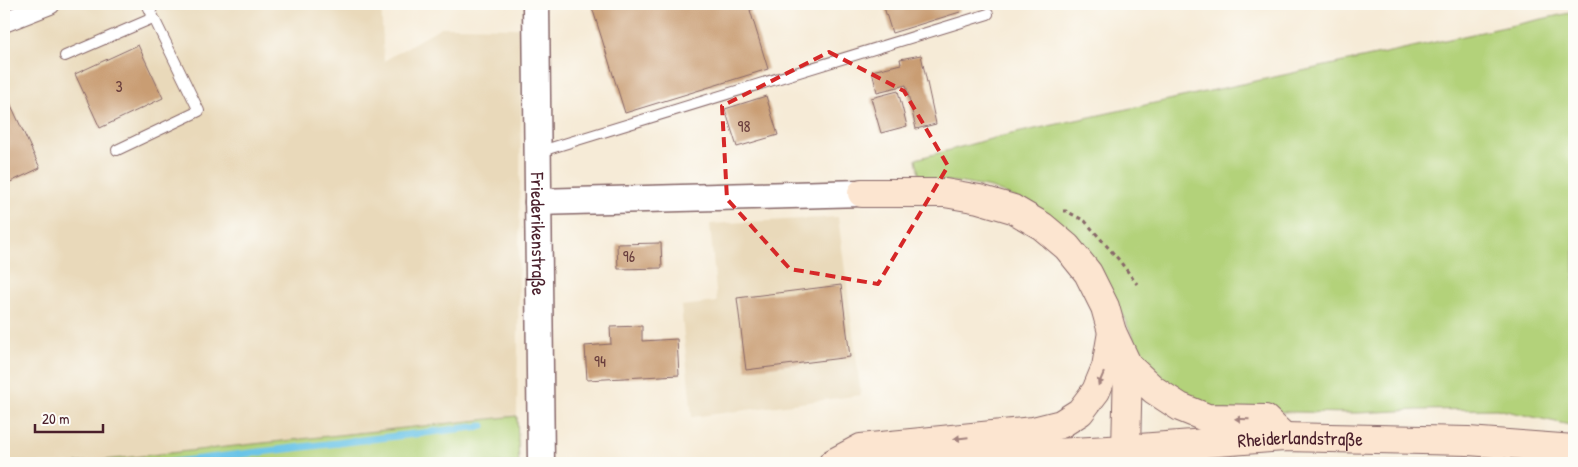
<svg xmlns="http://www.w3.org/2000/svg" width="1578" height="467" viewBox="0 0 1578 467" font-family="'Patrick Hand',sans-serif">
<rect width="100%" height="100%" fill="#fdfcf7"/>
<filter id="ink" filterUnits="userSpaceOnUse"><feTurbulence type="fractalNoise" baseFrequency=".02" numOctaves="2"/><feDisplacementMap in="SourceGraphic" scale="10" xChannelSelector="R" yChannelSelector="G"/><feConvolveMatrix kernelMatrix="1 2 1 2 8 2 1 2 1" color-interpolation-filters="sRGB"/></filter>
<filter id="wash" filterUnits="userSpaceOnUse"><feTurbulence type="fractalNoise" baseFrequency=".0096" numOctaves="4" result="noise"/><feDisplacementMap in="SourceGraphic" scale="20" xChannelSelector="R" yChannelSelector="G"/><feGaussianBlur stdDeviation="1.12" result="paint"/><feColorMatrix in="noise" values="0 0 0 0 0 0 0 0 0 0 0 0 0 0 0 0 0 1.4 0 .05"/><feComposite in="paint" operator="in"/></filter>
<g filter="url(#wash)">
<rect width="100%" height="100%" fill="#f6ebd7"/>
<g fill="#e9d9ba">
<path d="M4,4H381L384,61L441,27L522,28L517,416L76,463H4Z"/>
<path d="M838,217L861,395L692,417L681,306L717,302L710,224Z"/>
</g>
<g fill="#b3d27a" stroke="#7e7852">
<path d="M1574,12V380L1573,381L1574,388V426L1497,409L1417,410L1357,413L1230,411L1208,407L1171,389L1146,365L1101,269L1024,201L991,188L957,182L920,179L916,159L998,137Z"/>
<path d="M517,416L519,463H76Z"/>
</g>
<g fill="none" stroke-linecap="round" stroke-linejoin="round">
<path stroke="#6ac4e8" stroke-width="7" d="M166,463L483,426"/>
</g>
<g id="blocks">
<g fill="#c99d73">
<path d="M591,4H768L750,10L768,69L625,113Z"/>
<path d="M883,4H957L960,12L892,33Z"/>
<path d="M138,45L163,98L100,128L75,74Z"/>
<path d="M921,55L936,124L916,129L906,85L877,92L872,71L901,64L900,59Z"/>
<path d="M4,90L40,168L4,185Z"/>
<path d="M898,91L907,126L881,133L871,98Z"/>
<path d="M766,96L778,135L737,147L725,109Z"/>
<path d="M661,243L662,268L618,269L617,244Z"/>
<path d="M841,285L850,357L746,370L737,298Z"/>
<path d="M642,326V341L677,339L679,375L587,380L585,346L611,344L610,327Z"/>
</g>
</g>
</g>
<g filter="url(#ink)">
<use href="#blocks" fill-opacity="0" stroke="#866667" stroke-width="1"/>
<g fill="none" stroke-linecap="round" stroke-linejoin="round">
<g stroke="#866667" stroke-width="12">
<g id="service">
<path d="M65,56L153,18"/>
<path d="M117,150L199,111L147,4"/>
<path d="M538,152L988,14"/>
</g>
</g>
<g stroke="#866667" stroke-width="22">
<path id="minor" d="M4,22L50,4"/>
</g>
<g stroke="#866667" stroke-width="29">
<g id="tertiary">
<path id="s1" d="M536,4L541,463"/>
<path d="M538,202L862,193"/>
</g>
</g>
<g stroke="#866667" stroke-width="30">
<g id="secondary">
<path d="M862,193H945L979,199L1013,209L1042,226L1067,247L1088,273L1105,307L1112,332L1128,366L1154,390L1180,407L1207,418L1265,419L1284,437"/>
<path d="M1126,449L1128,366"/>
<path d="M833,463L861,448L1033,431L1061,424L1080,412L1096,391L1106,367L1112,332"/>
<path id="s2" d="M876,463L1126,449L1284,437L1468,441L1574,449"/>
</g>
</g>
<path stroke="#866667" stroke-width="3" stroke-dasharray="4 4" stroke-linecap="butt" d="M1063,211H1066L1085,221L1119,260L1137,284"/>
<use href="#service" stroke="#fff" stroke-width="10"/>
<use href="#minor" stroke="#fff" stroke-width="20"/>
<use href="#tertiary" stroke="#fff" stroke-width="26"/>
<use href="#secondary" stroke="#fce5d0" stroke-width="28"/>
</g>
<defs><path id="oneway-solid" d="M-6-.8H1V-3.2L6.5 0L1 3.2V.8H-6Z" transform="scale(1.25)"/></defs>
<g fill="#a3827e">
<use href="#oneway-solid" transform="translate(1101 379) rotate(113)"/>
<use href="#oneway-solid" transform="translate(1242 419) rotate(-179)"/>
<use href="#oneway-solid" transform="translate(961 438) rotate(174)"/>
</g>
</g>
<path fill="none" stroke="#d62828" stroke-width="4" stroke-dasharray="10 6" stroke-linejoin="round" d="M829,52L904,91L948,166L878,284L790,269L727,199L722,106Z"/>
<g text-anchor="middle" stroke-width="4" stroke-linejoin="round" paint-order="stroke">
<g font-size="16" fill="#6a3e3d">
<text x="119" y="92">3</text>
<text x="744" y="132">98</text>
<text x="629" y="262">96</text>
<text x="600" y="367">94</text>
</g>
<g font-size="19" fill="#4a1f2b" stroke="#fdfcf7">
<text dy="7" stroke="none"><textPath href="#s1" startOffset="230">Friederikenstraße</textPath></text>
<text dy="7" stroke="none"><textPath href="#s2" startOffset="425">Rheiderlandstraße</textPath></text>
</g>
</g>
<rect width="1578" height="467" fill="none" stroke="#fdfcf7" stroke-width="20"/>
<path d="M35 424v8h68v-8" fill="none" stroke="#4a1f2b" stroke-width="2.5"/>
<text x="42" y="424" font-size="15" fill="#4a1f2b" stroke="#fdfcf7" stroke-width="4" paint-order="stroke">20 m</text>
</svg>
